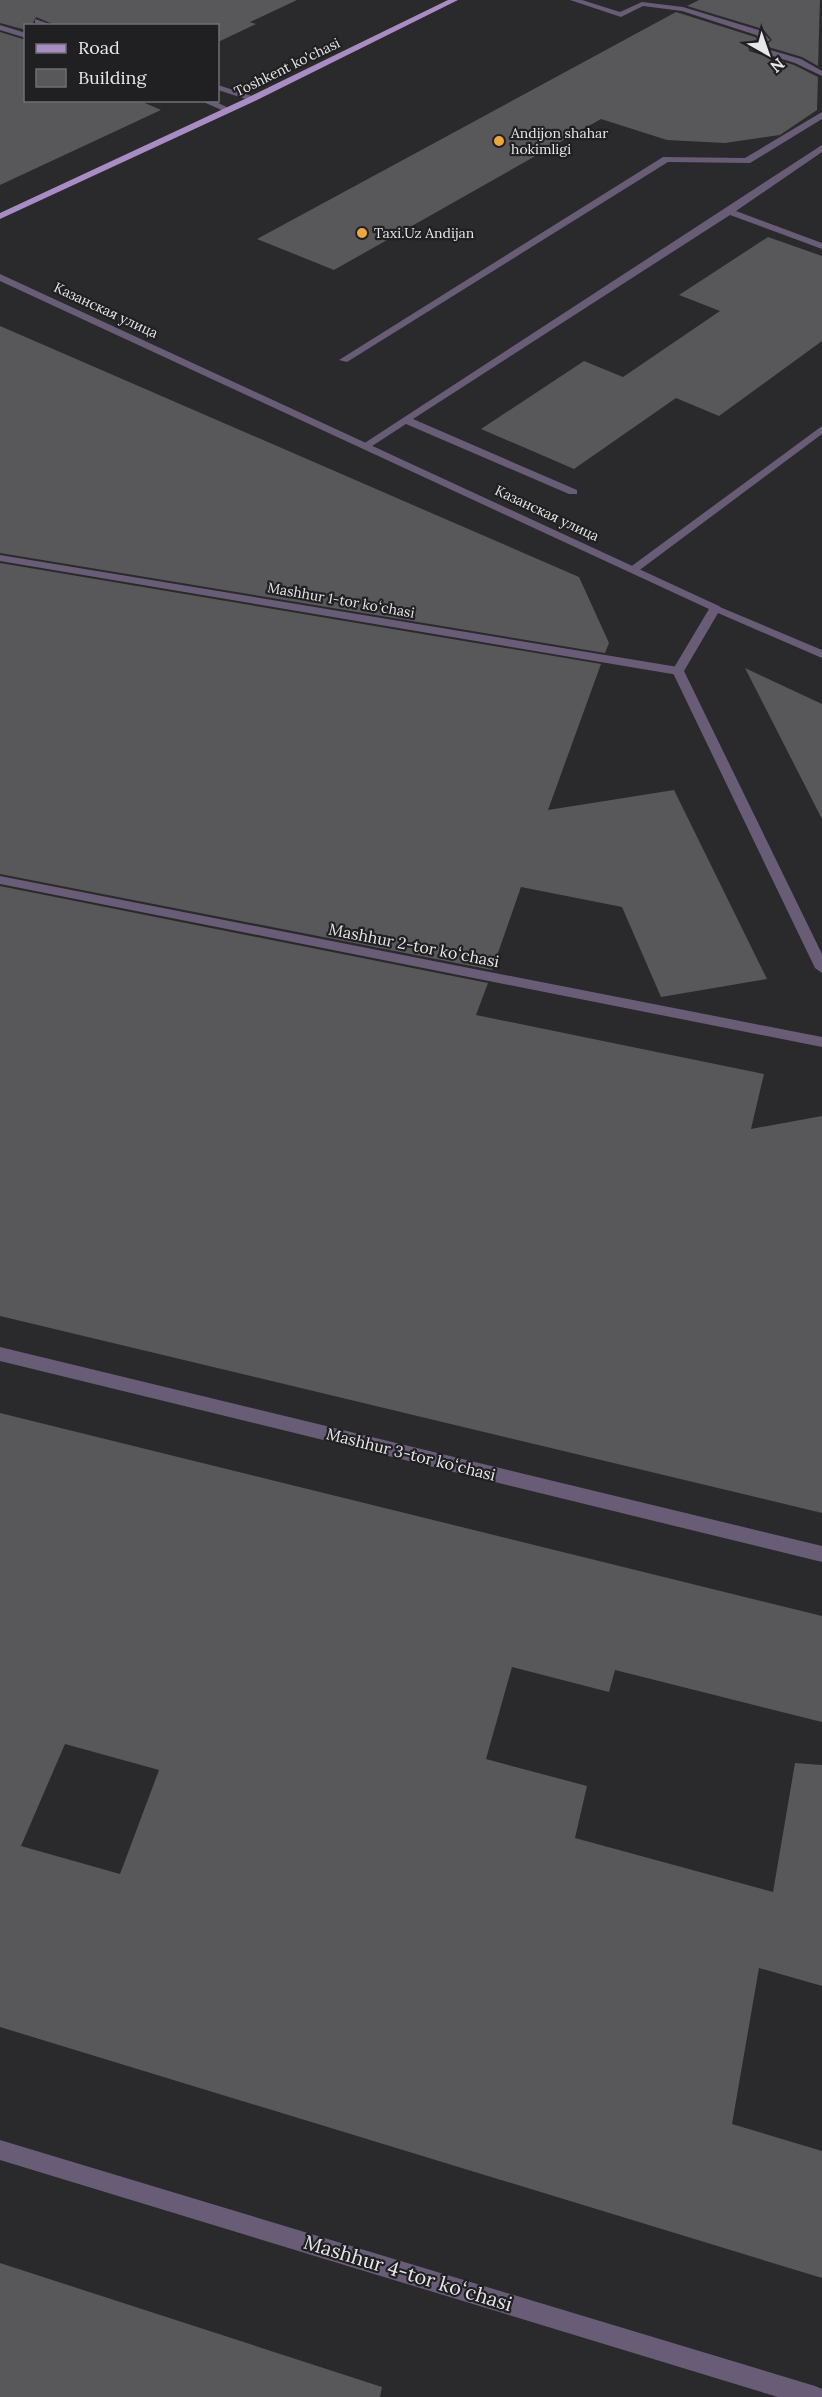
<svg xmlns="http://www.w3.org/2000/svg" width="822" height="2397" viewBox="0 0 822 2397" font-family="Lora,serif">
<rect width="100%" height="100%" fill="#2a292b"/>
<g fill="#585759" fill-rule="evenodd">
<path d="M0,0H297L250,22L256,24L218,42V26H57L36,17L33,23L36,26H26V30L0,23Z"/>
<path d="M699,0H820L818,66L802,57L765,46L772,40L763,29L687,6Z"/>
<path d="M676,12L755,37L757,39L748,45L749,51L794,65L818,77L817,110L780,135L725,143L667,140L601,119L334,270L257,239Z"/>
<path d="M0,32L26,40V100H138L161,110L0,185Z"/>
<path d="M768,237L822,256V341L719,416L676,398L574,469L481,429L584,361L623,377L720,311L679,295Z"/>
<path d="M0,326L579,577L609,643L605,653L0,553Z"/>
<path d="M0,563L601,664L548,810L674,790L767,979L661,997L622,907L521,887L492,970L0,874Z"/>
<path d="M745,668L822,704V819Z"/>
<path d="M0,886L488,983L476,1015L764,1074L751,1129L822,1116V1513L0,1316Z"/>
<path d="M0,1413L822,1616V1722L615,1670L609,1692L512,1667L486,1759L587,1786L575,1838L773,1892L795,1763L822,1765V1986L759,1968L732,2124L822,2151V2278L0,2027ZM65,1744L159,1770L120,1874L21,1846Z"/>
<path d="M0,2263L382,2387L380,2397H0Z"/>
</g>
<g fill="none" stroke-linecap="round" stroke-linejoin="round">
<g fill="#695c77" fill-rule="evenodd">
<path d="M570,0H582L620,12L642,2L683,7L762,31L770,40L760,47L801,59L822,71V76L795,63L750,49V45L761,39L756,35L682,11L643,6L621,17Z"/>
<path d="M0,25L26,33V38L0,30Z"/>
<path d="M199,100H212L233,110L226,112Z"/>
<path d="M822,112V119L750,163L668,162L347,362L339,360L663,157L745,158Z"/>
<path d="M822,145V152L736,211L822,243V249L730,215L413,419L577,490V494H569L406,424L369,448L360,446Z"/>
<path d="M822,426V434L637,572H629V568Z"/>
</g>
<g fill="#695c77" fill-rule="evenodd">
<path d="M35,19L55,26L35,23Z"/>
<path d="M218,85L255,97L256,99L252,101L218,90Z"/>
<path d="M0,555L678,667L684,671L678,675L0,561Z"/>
<path d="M715,605L822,650V658L711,610L709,608Z"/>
<path d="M0,876L822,1037V1047L0,884Z"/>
<path d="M0,1347L822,1546V1562L0,1361Z"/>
<path d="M0,2140L815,2386L822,2389V2397H778L0,2160Z"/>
</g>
<path fill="#695c77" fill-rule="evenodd" d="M0,274L719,606L721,608L684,671L822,954V973L815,968L672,671L709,609L0,281Z"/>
<path fill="#a88dc5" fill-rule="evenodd" d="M448,0H458L255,101L0,219V213L249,97Z"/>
</g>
<g fill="#eda83b" stroke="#201f22" stroke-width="2">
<circle cx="499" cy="141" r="6"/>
<circle cx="362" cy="233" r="6"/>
</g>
<g text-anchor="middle" stroke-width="4.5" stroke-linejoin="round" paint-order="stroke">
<g font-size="14" fill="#e7e6e8" stroke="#201f22">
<text transform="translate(287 67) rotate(-26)" y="5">Toshkent ko'chasi</text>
<text transform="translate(106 310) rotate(25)" y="5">Казанская улица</text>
<text transform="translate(547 513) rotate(25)" y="5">Казанская улица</text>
<text transform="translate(341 600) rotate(10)" y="5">Mashhur 1-tor koʻchasi</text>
</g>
<g font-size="14" fill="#e7e6e8" stroke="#201f22" text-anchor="start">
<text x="511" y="138">Andijon shahar<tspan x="511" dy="16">hokimligi</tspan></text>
<text x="374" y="238">Taxi.Uz Andijan</text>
</g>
<g font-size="16" fill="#e7e6e8" stroke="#201f22">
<text transform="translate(414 945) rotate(11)" y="6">Mashhur 2-tor koʻchasi</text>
<text transform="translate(411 1454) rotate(14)" y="6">Mashhur 3-tor koʻchasi</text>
</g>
<g font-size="20" fill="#e7e6e8" stroke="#201f22">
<text transform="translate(408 2273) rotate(17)" y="7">Mashhur 4-tor koʻchasi</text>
</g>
</g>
<rect x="24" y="24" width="195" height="78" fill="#201f22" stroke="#706f71" stroke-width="1.5"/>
<rect x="36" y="44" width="30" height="9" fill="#a88dc5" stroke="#706f71" stroke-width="1.5"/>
<text x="78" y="54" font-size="18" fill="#e7e6e8">Road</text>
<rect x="36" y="69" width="30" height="18" fill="#585759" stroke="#706f71" stroke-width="1.5"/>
<text x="78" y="84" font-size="18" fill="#e7e6e8">Building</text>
<g transform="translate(768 54) rotate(140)" stroke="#201f22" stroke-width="4.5" paint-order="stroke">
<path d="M0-4.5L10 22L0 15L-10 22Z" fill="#e7e6e8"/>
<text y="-9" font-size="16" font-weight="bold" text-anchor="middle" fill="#e7e6e8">N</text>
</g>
</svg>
